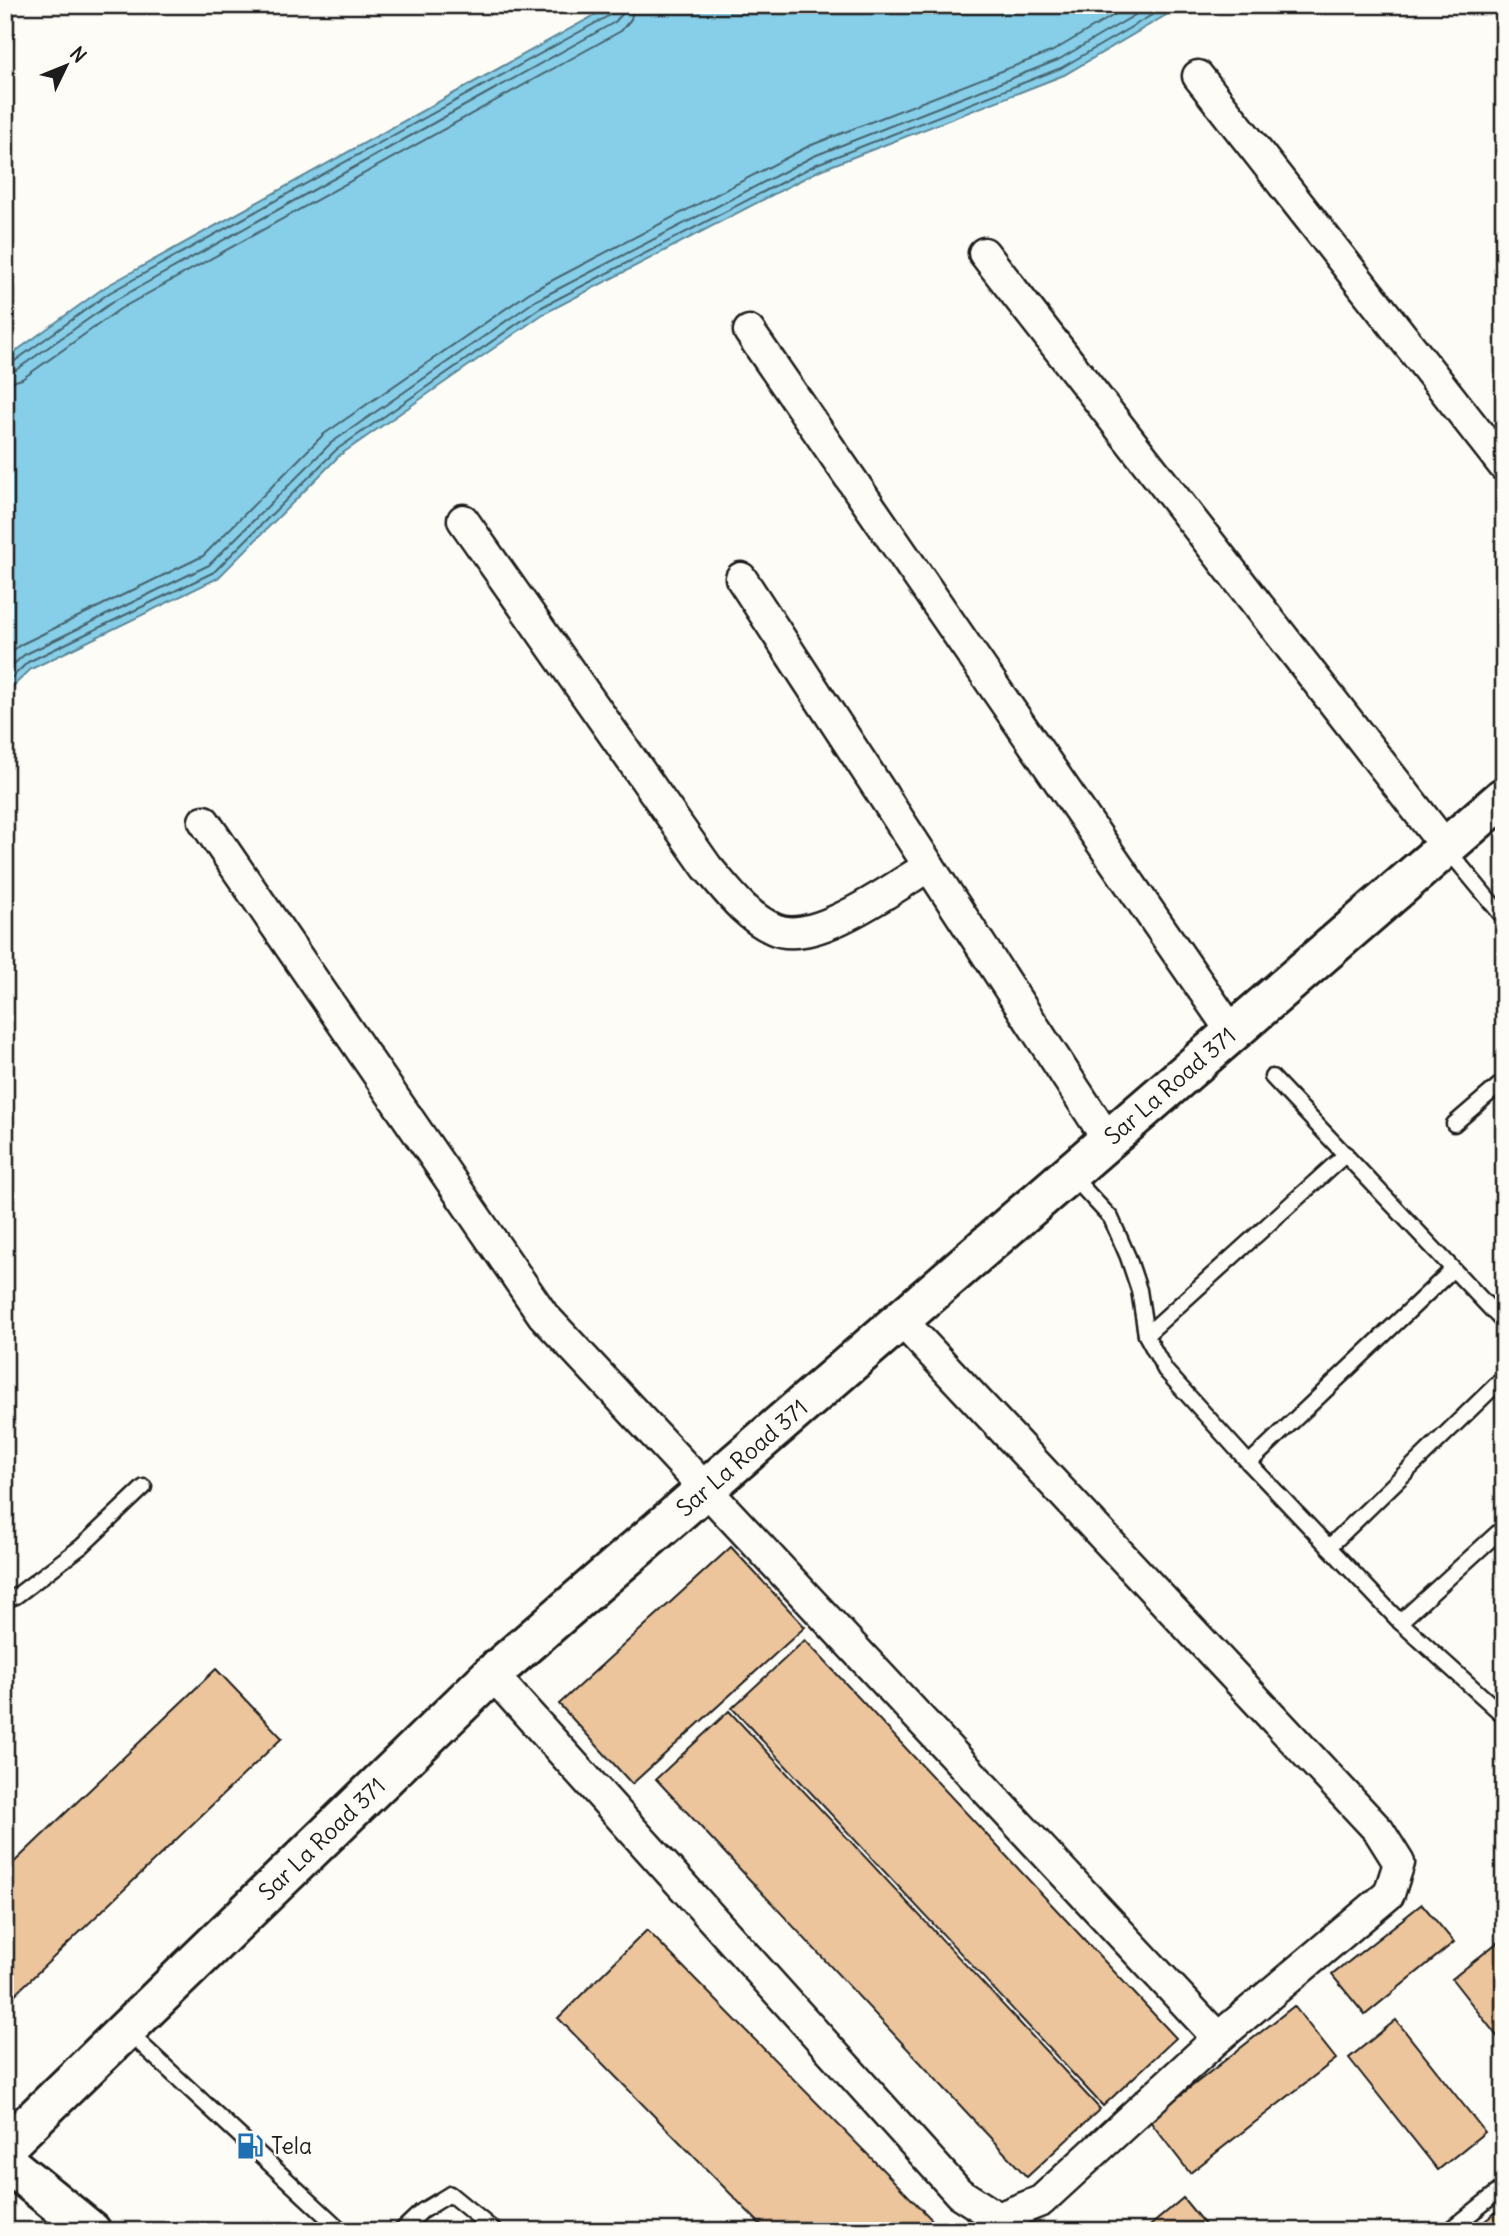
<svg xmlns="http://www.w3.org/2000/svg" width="1509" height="2236" viewBox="0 0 1509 2236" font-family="Delius,sans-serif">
<rect width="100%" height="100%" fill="#fdfcf7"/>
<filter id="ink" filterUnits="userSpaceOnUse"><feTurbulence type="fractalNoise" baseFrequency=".0143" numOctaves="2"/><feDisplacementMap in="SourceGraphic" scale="14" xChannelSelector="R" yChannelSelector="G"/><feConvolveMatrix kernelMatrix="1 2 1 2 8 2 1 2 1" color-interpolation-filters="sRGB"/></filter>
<g filter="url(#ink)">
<path fill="#87cee8" stroke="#5c8796" stroke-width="2" d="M613,5H1183L1064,75L820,170L543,314L340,455L218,578L31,669L5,694V359L105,287Z"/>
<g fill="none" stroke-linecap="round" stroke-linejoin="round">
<g stroke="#47636e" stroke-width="2">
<path d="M5,364L12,363L109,293L610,15L614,11L615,5"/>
<path d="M5,373L16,370L114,301L615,22L622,14L623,5"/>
<path d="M5,384L22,379L120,309L621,31L631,19L634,5"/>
<path d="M5,657L20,645L203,556L324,434L530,292L809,146L1053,51L1131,5"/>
<path d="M5,672L24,655L209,565L331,443L535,301L814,156L1058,60L1152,5"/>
<path d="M5,684L28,662L214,572L336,450L540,308L817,164L1061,68L1169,5"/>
</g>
</g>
<g fill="#ecc59c" stroke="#1c1c1c" stroke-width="2">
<path d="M731,1547L805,1627L632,1784L559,1704Z"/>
<path d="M805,1640L1176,2038L1103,2106L732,1708Z"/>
<path d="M216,1669L282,1738L5,2004V1871Z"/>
<path d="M729,1711L1100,2109L1027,2177L656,1779Z"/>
<path d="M1422,1904L1454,1942L1365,2015L1332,1975Z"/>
<path d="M647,1930L943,2231H767L558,2018Z"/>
<path d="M1498,1942L1504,1949V2045L1452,1979Z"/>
<path d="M1294,2006L1336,2059L1190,2173L1149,2120Z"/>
<path d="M1396,2020L1485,2132L1438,2170L1349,2058Z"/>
<path d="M1183,2198L1210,2231H1144Z"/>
<path d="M1504,2206V2231H1472Z"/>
</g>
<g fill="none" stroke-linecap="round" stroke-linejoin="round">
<g stroke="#1c1c1c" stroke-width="19">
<g id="lane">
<path d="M1447,849L1504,918"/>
<path d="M1272,1077L1504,1323"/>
<path d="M1454,1124L1504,1081"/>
<path d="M1071,1175L1111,1218L1128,1257L1139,1290L1146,1335L1165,1370L1249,1463L1400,1622L1504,1716"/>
<path d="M1146,1335L1346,1154"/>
<path d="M1249,1463L1453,1269"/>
<path d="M1329,1547L1504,1377"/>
<path d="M5,1600L16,1596L82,1546L144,1487"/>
<path d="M1400,1622L1504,1527"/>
<path d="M127,2031L342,2231"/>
<path d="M401,2231L422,2211L450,2194L495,2231"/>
<path d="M1449,2231L1504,2187"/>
</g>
</g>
<g stroke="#1c1c1c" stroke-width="35">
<g id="street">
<path d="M1198,76L1504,466"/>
<path d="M984,253L1446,847"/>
<path d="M749,331L1232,1032"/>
<path d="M463,520L707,867C727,890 745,916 774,929C814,947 894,887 929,866"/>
<path d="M741,578L1108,1140"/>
<path d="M204,821L543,1315L1218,2038"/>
<path d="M492,1674L959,2193L998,2218L1041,2201L1218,2038L1389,1894L1399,1863L1379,1831L901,1320"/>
</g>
</g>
<g stroke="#1c1c1c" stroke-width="44">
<path id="secondary" d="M5,2147L492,1674L1504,797"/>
</g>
<g stroke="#1c1c1c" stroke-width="44">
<path id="primary" d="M5,2161L91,2231"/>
</g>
<use href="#lane" stroke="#fdfcf7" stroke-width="14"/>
<use href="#street" stroke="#fdfcf7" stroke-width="30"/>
<use href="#secondary" stroke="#fdfcf7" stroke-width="38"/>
<use href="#primary" stroke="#fdfcf7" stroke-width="38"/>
</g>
</g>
<defs>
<g id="fuel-bare" transform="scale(2.1)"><path d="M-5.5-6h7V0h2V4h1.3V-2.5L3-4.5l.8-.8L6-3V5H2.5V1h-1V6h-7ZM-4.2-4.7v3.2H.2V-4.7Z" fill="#1f6fb2" stroke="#fdfcf7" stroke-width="2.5" paint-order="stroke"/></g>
</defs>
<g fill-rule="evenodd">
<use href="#fuel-bare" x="250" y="2146"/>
</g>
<g text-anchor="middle" stroke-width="5" stroke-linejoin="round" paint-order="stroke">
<g font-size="23" fill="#1c1c1c" stroke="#fdfcf7">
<text transform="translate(1170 1086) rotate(-41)" y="8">Sar La Road 371</text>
<text transform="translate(742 1458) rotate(-41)" y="8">Sar La Road 371</text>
<text transform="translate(322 1839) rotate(-44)" y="8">Sar La Road 371</text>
</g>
<g font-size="23" fill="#1c1c1c" stroke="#fdfcf7" text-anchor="start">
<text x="271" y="2154">Tela</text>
</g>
</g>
<rect width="1509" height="2236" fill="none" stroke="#fdfcf7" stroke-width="28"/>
<rect x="14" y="14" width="1481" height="2208" fill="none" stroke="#1c1c1c" stroke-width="2.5" filter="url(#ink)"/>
<g transform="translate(66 66) rotate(47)" stroke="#fdfcf7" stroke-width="5" paint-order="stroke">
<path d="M0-5L12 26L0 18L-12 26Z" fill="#1c1c1c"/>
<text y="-10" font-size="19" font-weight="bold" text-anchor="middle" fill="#1c1c1c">N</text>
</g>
</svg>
